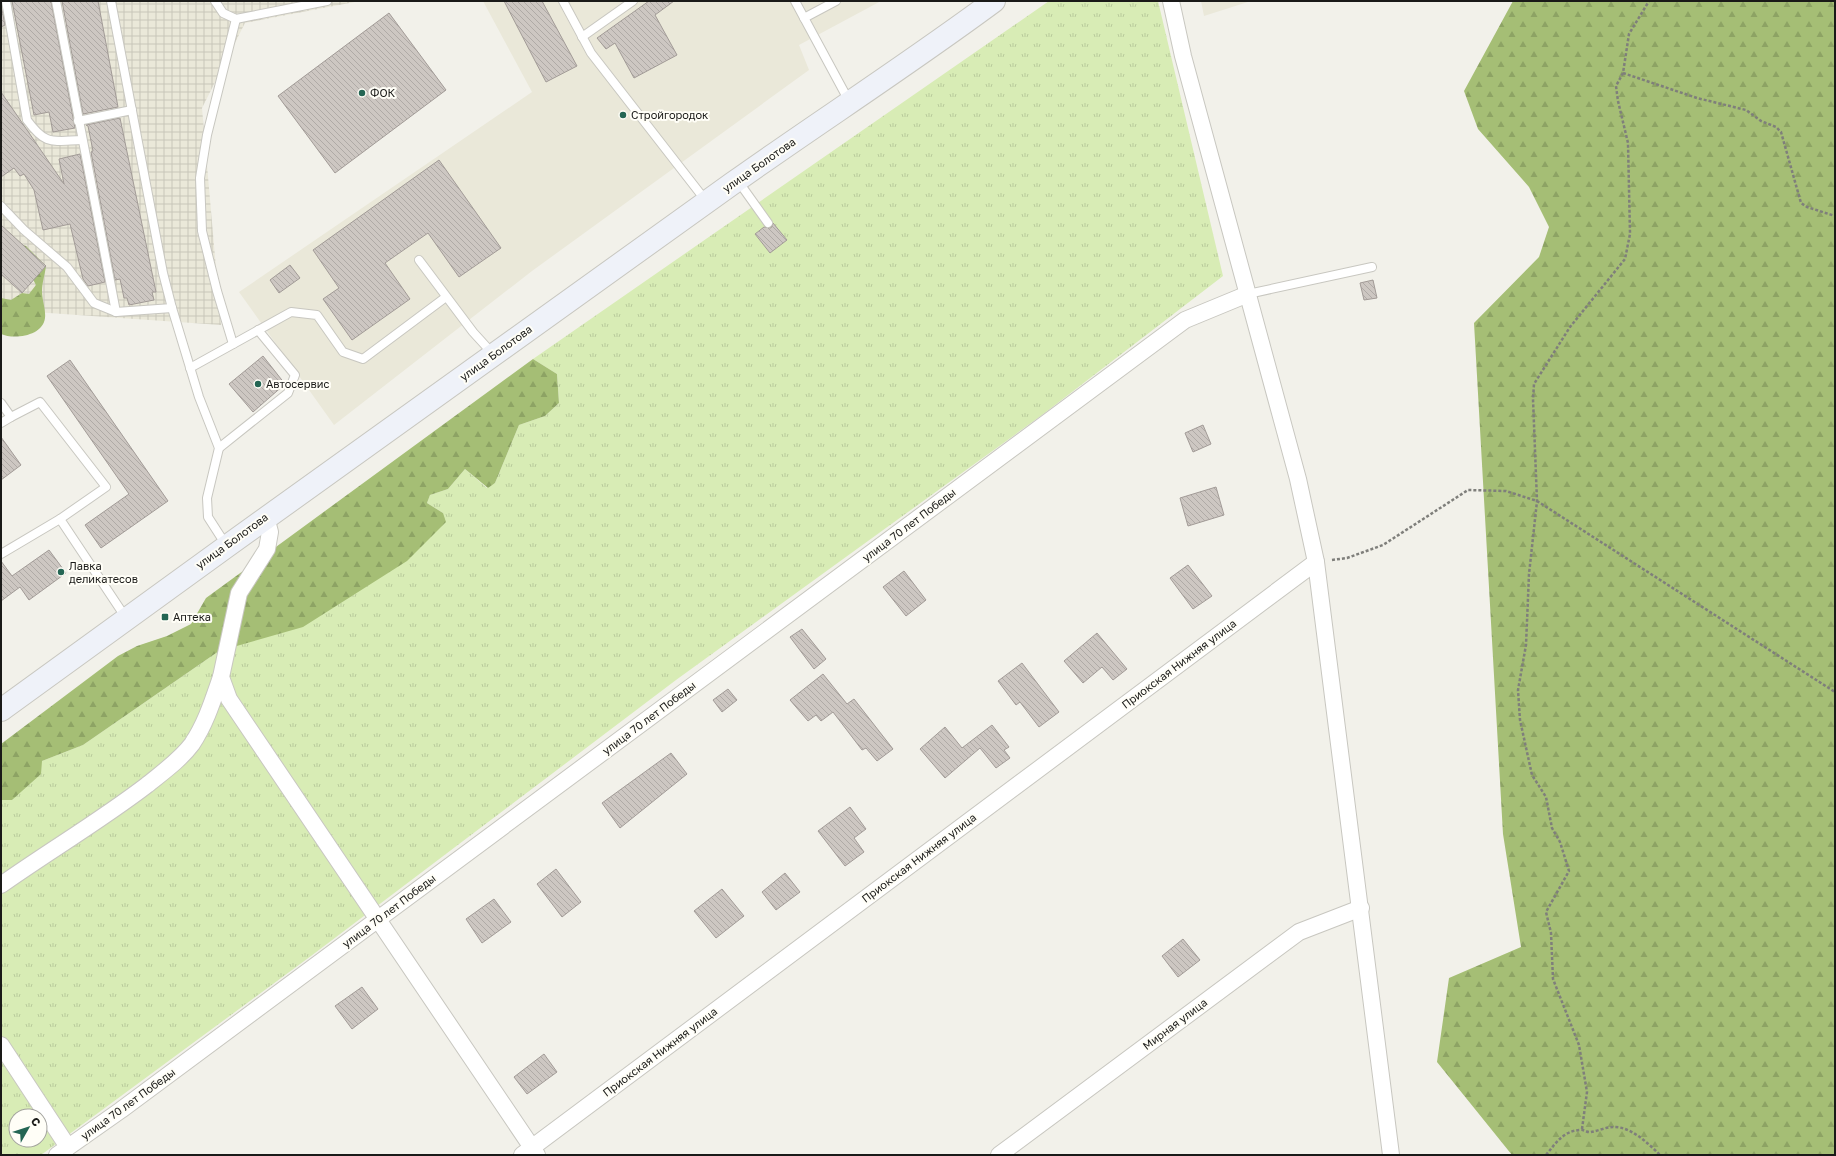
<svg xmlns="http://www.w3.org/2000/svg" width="1836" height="1156" viewBox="0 0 1836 1156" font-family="'Golos Text',sans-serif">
<defs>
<pattern id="industrial-grid" width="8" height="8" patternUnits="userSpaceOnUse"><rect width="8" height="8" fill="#eae8d9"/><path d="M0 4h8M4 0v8" fill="none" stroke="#c8c6ba"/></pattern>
<pattern id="grass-tufts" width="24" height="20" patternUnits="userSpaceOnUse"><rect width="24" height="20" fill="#d8ecb5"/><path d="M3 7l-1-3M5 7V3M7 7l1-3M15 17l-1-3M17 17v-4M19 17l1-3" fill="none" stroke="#b9ca9b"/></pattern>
<pattern id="forest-firs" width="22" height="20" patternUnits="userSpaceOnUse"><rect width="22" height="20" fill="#a5be75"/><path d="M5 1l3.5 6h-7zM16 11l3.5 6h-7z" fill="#8da364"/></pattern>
<pattern id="building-back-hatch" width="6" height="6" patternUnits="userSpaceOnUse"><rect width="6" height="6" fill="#cdc7c2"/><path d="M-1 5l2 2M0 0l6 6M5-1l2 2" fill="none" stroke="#afaaa6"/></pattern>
</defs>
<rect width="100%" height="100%" fill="#f2f1ea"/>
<g fill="#eae8d9">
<path d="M483,1H881L799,45L809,70L532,271L334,425L239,292L532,92Z"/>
<path d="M1201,1H1251L1204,16Z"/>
</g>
<path fill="url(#industrial-grid)" d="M1,1H360L245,23L202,108L221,325L20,311L1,297Z"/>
<path fill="url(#grass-tufts)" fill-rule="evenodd" d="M1049,1H1158L1223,276L1042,415L676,680L311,956L41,1155H1V800H12L42,761L83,745L219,651L443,513L427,503L430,495L448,489L465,469L487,488L495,483L519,425L545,416L559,403L557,374L533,359ZM16,1116H40V1140H16Z"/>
<g fill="url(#forest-firs)">
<path d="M1513,1H1835V1155H1512L1437,1062L1449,978L1521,947L1503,834L1474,323L1539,257L1549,227L1529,187L1478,129L1464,91Z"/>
<path d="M13,242L26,246L46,266C45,274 42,283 42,291C42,300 46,310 45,318C43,336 14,340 1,334V298L11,300L22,293L29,294L36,285Z"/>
<path d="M533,359L557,374L559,403L545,416L519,425L495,483L488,488L465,469L448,489L430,495L427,503L443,513L446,522L407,561L303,627L219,651L83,745L42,761L41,774L12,800H1V744L118,656L137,646L167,636L191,624L206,598Z"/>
</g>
<g fill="url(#building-back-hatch)" stroke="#a29b97">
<path d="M12,1H51L75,128L53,132L49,112L34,115Z"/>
<path d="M62,1H98L118,107L83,114Z"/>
<path d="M504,1H542L577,66L546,82Z"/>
<path d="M649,1H674L655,15L677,55L634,78L615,43L606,49L597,38Z"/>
<path d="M1,4L5,25L1,27Z"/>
<path d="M389,13L446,90L335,173L278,96Z"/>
<path d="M1,92L64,184L59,159L80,154L105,282L88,286L83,279L70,224L43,230L34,190L24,174L20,176L14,168L1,177Z"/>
<path d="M120,118L156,292H152L154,300L129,305L127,298H124L120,279L115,280L91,152L93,151L88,126L86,125Z"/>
<path d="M439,160L501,248L459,277L428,233L385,263L410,299L352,340L323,299L339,288L313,250Z"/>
<path d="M773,223L787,240L770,253L755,234L764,227L771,228Z"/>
<path d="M1,225L46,266L22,293L1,274Z"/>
<path d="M290,265L300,278L279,293L270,280Z"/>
<path d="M1373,280L1377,298L1364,300L1360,283Z"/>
<path d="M263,356L285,384L253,412L229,384Z"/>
<path d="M70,360L168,501L101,548L85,525L129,494L47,376Z"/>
<path d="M1203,425L1211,444L1193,452L1185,433Z"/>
<path d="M1,437L21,465L1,480Z"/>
<path d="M1216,487L1224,515L1188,526L1180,498Z"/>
<path d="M49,550L66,573L29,600L20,587L1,601V561L12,576Z"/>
<path d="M1188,565L1212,596L1193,609L1170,578Z"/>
<path d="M904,571L926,600L906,616L883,587Z"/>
<path d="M802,629L826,659L814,669L790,637Z"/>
<path d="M1097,633L1127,669L1113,680L1102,667L1083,683L1064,661Z"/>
<path d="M1022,663L1059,712L1039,727L1020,702L1016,705L998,681Z"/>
<path d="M823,674L847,704L854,699L893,749L877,761L866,748L862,750L833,712L821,721L816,715L808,721L790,700Z"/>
<path d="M728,689L737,700L722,712L713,700Z"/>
<path d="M992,725L1009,747L1004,750L1010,758L996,768L980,748L945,778L920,749L945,727L962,748Z"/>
<path d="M671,753L687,774L620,828L602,803Z"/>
<path d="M850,807L866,829L854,838L864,852L845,866L818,831Z"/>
<path d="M556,869L581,902L562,917L537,884Z"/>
<path d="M785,873L800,892L776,910L762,892Z"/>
<path d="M722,889L744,916L716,938L694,911Z"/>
<path d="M494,899L511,922L482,943L466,919Z"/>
<path d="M1183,939L1200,960L1178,977L1162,956Z"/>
<path d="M362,987L378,1009L352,1029L335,1006Z"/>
<path d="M544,1054L557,1072L527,1094L514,1077Z"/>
</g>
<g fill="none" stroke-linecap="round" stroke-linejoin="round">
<g stroke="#c8c7c0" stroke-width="10">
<g id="service">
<path d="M6,1L27,120C46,146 52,141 82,140"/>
<path d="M56,1L116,312"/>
<path d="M111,1L163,273L172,308L199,397L219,448L207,498L208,517L226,545"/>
<path d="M215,1L223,13L236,19L327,1"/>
<path d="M563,1L591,53L706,201"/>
<path d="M795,1L849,101"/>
<path d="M804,18L836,1"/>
<path d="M582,37L633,1"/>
<path d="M78,121L132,110"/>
<path d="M738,181L768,223"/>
<path d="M1,206L24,230L67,267L94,303L116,312L172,308"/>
<path d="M419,260L473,332L493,354"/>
<path d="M1248,294L1372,267"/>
<path d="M233,344L217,291L202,231L200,178L207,135L236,19"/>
<path d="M190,368L291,312L317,315L343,352L363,359L446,297"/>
<path d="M1,403L11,417L40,402L106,487L60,519L126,618"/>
<path d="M1,423L11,417"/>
<path d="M219,448L288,393L295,375L258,330"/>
<path d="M1,554L60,519"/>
</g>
</g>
<g stroke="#c8c7c0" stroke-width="18">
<g id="minor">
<path d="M1171,1L1183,56L1298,479L1316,562L1391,1155"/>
<path d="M266,517L270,532L267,549L239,593L221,677L229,699L537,1155"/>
<path d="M1,885C49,851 100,821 147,785C163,772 180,760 192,744C206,723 213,700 221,677"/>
<path d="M1,1045L68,1147"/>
<path d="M57,1155L121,1110L1185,320L1248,294"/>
<path d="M522,1155L1316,562"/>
<path d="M999,1155L1299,932L1361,908"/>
</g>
</g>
<g stroke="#c8c7c0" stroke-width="24">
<path id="secondary" d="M1,710C244,533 488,358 733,183C819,122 909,64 994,1"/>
</g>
<g stroke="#7f7f7b" stroke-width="2.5" stroke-dasharray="3 2" stroke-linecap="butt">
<path d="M1623,73L1697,98L1746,110L1761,121L1776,127L1781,132L1801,203L1807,207L1835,216"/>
<path d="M1332,560L1347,558L1383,545L1468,490L1506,491L1537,501L1835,692"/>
<path d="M1582,1129L1587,1092L1579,1045L1553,979L1551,933L1546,912L1569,871L1560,842L1552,828L1546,797L1532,775L1520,720L1518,690L1526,645L1529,574L1537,501L1533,399L1534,384L1570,327L1625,259L1630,234L1628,143L1618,101L1616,86L1623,73L1629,34L1649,1"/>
<path d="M1546,1155C1556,1143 1563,1131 1580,1130C1584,1129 1587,1133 1591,1132C1598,1131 1606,1127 1613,1127C1630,1126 1648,1143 1660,1155"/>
</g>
<use href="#service" stroke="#fff" stroke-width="8"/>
<use href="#minor" stroke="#fff" stroke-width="16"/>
<use href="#secondary" stroke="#eff2f9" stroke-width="22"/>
</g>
<g fill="#246654" stroke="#fffef7" stroke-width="1.5">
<circle cx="362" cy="93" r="4"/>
<circle cx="623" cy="115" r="4"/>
<circle cx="258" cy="384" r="4"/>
<circle cx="61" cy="572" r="4"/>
<rect x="161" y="613" width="8" height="8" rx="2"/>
</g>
<g text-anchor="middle" stroke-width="4" stroke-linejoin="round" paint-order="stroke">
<g font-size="11" fill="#1a1a18" stroke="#fffef7" text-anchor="start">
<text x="370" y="97">ФОК</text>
<text x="631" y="119">Стройгородок</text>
<text x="266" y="388">Автосервис</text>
<text x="69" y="570">Лавка<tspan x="69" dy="13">деликатесов</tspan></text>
<text x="173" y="621">Аптека</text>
</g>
<g font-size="11" fill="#1a1a18" stroke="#fffef7">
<text transform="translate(759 165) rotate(-35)" y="4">улица Болотова</text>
<text transform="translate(496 353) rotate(-36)" y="4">улица Болотова</text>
<text transform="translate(909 525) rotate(-37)" y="4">улица 70 лет Победы</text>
<text transform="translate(232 541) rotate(-36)" y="4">улица Болотова</text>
<text transform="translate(1179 664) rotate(-37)" y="4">Приокская Нижняя улица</text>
<text transform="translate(649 718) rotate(-37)" y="4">улица 70 лет Победы</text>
<text transform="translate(919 858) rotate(-37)" y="4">Приокская Нижняя улица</text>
<text transform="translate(389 911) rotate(-37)" y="4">улица 70 лет Победы</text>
<text transform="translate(1175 1024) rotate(-37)" y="4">Мирная улица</text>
<text transform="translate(660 1052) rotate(-37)" y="4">Приокская Нижняя улица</text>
<text transform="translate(128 1104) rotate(-36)" y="4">улица 70 лет Победы</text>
</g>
</g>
<rect width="1836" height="1156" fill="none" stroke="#1a1a18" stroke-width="4"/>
<g transform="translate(28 1128) rotate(51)"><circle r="19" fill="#fffef7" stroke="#a3a39e"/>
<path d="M0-3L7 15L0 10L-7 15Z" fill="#246654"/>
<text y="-6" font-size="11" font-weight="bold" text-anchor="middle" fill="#1a1a18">С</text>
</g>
</svg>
